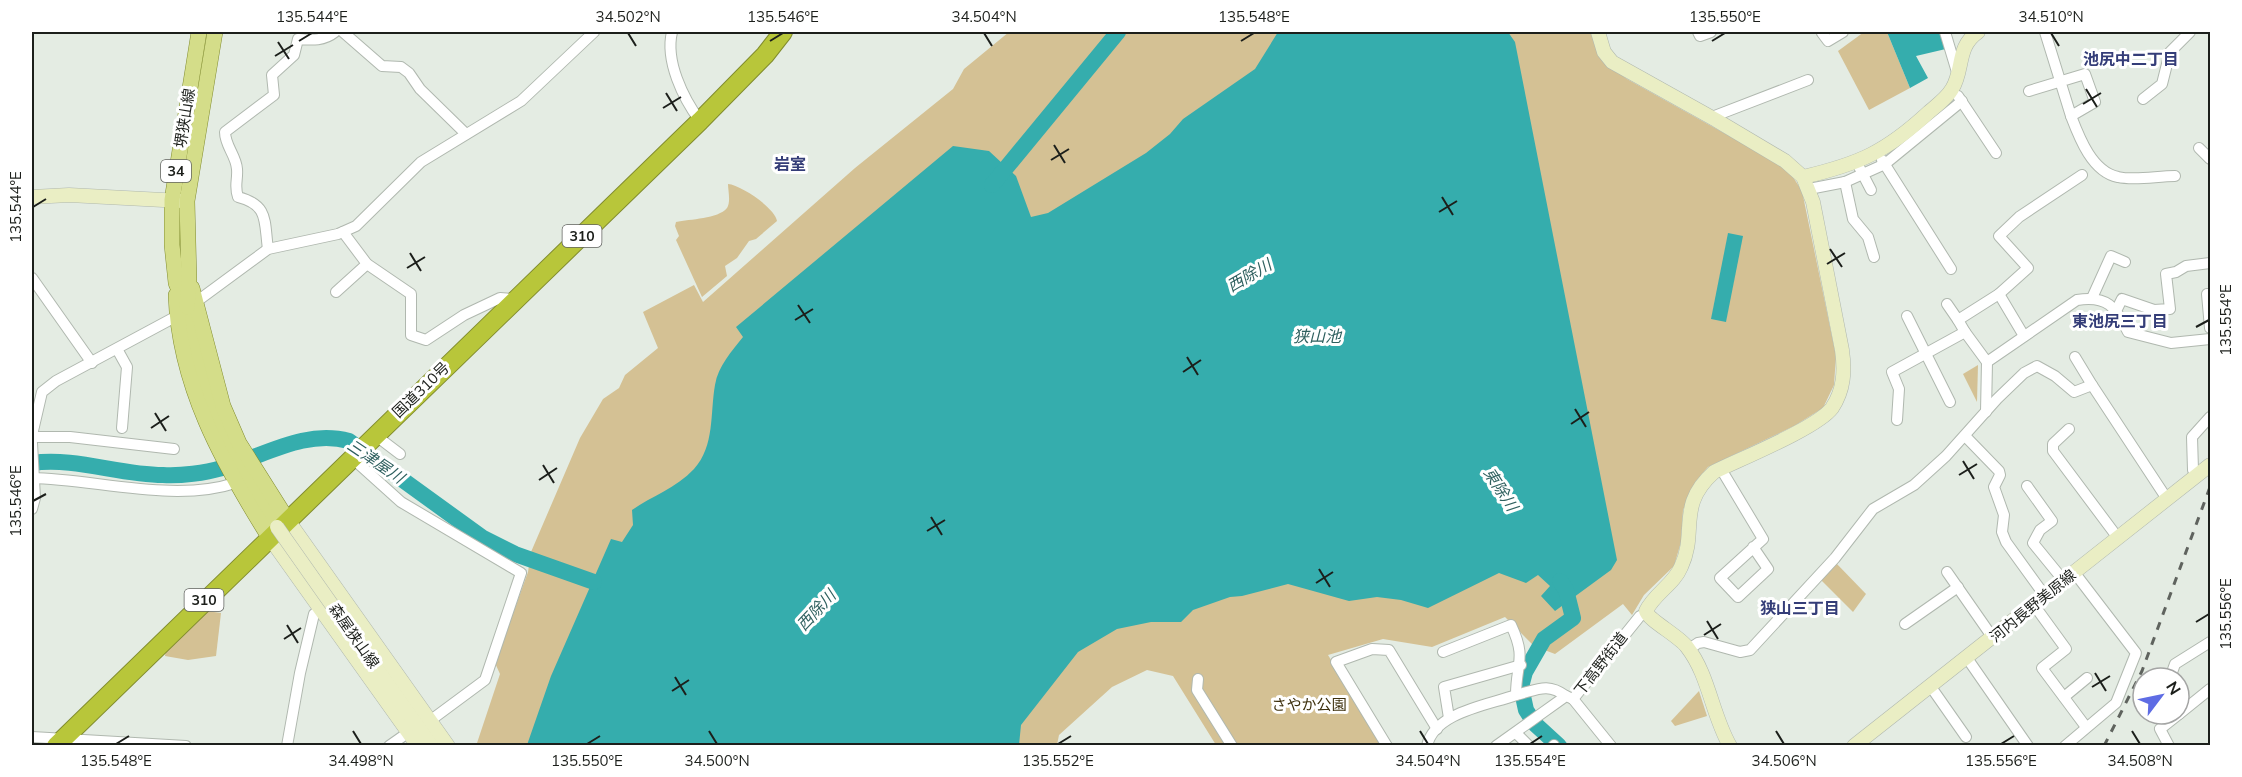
<svg xmlns="http://www.w3.org/2000/svg" width="2242" height="777" viewBox="0 0 2242 777" font-family="Mulish,'Noto Sans JP',sans-serif">
<rect width="100%" height="100%" fill="#e4ece3"/>
<g fill="#d4c194">
<path d="M1009,32H1593L1605,63L1627,79L1774,161L1791,174L1802,191L1836,356L1834,385L1823,408L1794,426L1708,467L1696,481L1683,510L1681,542L1674,566L1644,595L1632,615L1623,604L1555,654L1534,646L1505,617L1432,647L1383,639L1328,655L1383,745H1216L1173,676L1147,670L1112,687L1059,735L1057,745L476,746L500,674L495,663L528,572L531,552L580,438L603,399L619,388L625,375L658,348L643,312L694,285L703,302L855,168L953,89L964,69Z"/>
<path d="M1864,32H1887L1910,88L1869,110L1838,51Z"/>
<path d="M728,184C741,185 775,208 777,221L756,239L749,241L737,258L725,266L727,276L702,297L676,240L679,236L675,226L676,222C690,219 718,219 727,208C731,202 728,190 728,184Z"/>
<path d="M1978,365L1977,402L1963,374Z"/>
<path d="M1835,562L1866,594L1853,612L1820,579Z"/>
<path d="M207,611L221,613L216,656L188,660L165,656L166,648Z"/>
<path d="M1699,691L1707,716L1675,726L1671,721Z"/>
</g>
<g fill="#35adad">
<path d="M1278,32H1508L1515,42L1617,560L1611,570L1555,611L1541,596L1550,586L1538,575L1526,583L1499,573L1428,608L1401,600L1377,597L1349,601L1288,584L1242,596L1230,597L1193,610L1181,622H1151L1117,629L1078,652L1021,725L1019,745H527L551,676L611,539L622,542L633,525L632,510C652,496 676,488 694,469C715,446 710,413 715,385C718,366 732,351 743,337L736,327L953,146L989,151L1003,164L1016,176L1031,217L1048,213L1146,153L1170,134L1183,119L1255,69Z"/>
<path d="M1887,32H1944L1950,48L1916,56L1928,78L1910,88Z"/>
<path d="M1728,233L1743,236L1726,322L1711,319Z"/>
</g>
<g fill="none" stroke-linecap="round" stroke-linejoin="round">
<g stroke="#35adad" stroke-width="16">
<path d="M992,185L1118,32"/>
<path d="M32,463C76,457 119,475 163,475C181,476 205,473 222,468C264,456 305,429 349,441L483,538L515,554L594,582"/>
<path d="M1559,746L1535,724L1526,710L1521,687L1525,672L1544,639L1573,618L1566,590L1560,581"/>
</g>
<g stroke="#b0b8af" stroke-width="12">
<g id="street">
<path d="M343,32L382,66L401,67L409,73L420,89L466,134"/>
<path d="M672,32C665,61 683,98 700,121"/>
<path d="M1698,32L1700,36L1711,32"/>
<path d="M1945,32L1957,72"/>
<path d="M1822,33L1828,41L1843,32"/>
<path d="M2029,91L2085,74L2095,102L2071,116L2045,32"/>
<path d="M1958,96L1996,153"/>
<path d="M2143,99L2162,84L2170,52L2190,32"/>
<path d="M2071,116C2079,137 2092,172 2118,177C2135,181 2157,176 2175,176"/>
<path d="M1712,117L1808,80"/>
<path d="M2199,148L2210,159"/>
<path d="M1882,160L1951,269"/>
<path d="M1857,163L1871,190"/>
<path d="M1845,182L1853,219L1868,237L1874,257"/>
<path d="M1809,189L1845,182L1885,164L1962,101"/>
<path d="M343,232L367,264L411,294V335L426,340L464,315L500,298L515,299"/>
<path d="M268,249C264,221 269,205 238,197C234,186 238,180 237,169C236,155 225,146 225,132L274,95L272,75L294,55L298,39C312,40 324,41 335,32"/>
<path d="M32,278L92,363"/>
<path d="M336,292L367,264"/>
<path d="M1999,294L2024,336"/>
<path d="M2210,294H2207L2210,328"/>
<path d="M2092,298L2111,256L2125,262"/>
<path d="M1947,304L1958,320L1999,294L2028,268L1999,236L2019,217L2082,175"/>
<path d="M2117,309L2122,299L2154,310L2170,309L2166,274L2176,272L2186,266L2210,263"/>
<path d="M1907,316L1950,402"/>
<path d="M1965,332L1987,362L1986,412"/>
<path d="M117,349L127,367L122,428"/>
<path d="M2075,357L2092,385"/>
<path d="M1987,362L2077,300C2107,295 2116,307 2128,332L2171,343L2210,339"/>
<path d="M1897,420L1899,389L1892,372L1965,332L1958,320"/>
<path d="M2069,429L2053,444V451L2118,538"/>
<path d="M32,435L42,392L56,381L177,316L268,249L338,234L356,226L421,162L521,101L594,32"/>
<path d="M375,435L400,454"/>
<path d="M32,437H70L174,449"/>
<path d="M1966,437L1999,471L2000,475L1994,487L2004,515L2002,532L2006,542L2045,596"/>
<path d="M32,443L35,498L32,509"/>
<path d="M351,457L401,502L521,573L485,680L431,720"/>
<path d="M1721,469L1763,539L1720,578L1738,597L1768,569L1753,547"/>
<path d="M2197,475L2193,470L2192,437L2210,417"/>
<path d="M32,478C94,479 175,503 235,483"/>
<path d="M2027,486L2052,521L2040,530L2033,543L2064,581"/>
<path d="M1947,572L1993,638"/>
<path d="M2034,605L2066,649L2042,668L2086,727"/>
<path d="M1905,624L1958,587"/>
<path d="M1689,649L1698,643L1704,642L1740,652L1750,650L1835,558L1873,509L1914,485L1946,456L1997,399L2024,373L2037,366L2055,376L2074,392L2092,385L2167,499"/>
<path d="M1967,658L2028,746"/>
<path d="M2170,678L2175,664L2210,642"/>
<path d="M1198,679L1197,690L1232,746"/>
<path d="M1931,687L1966,737"/>
<path d="M1516,695C1537,690 1547,682 1566,696"/>
<path d="M2064,697L2087,678"/>
<path d="M1573,699L1640,616L1647,614"/>
<path d="M1573,699L1611,746"/>
<path d="M2179,714L2210,689"/>
<path d="M1449,718L1444,687L1521,665"/>
<path d="M1516,733L1529,746"/>
<path d="M32,737L186,746"/>
<path d="M287,746L300,673L314,614L321,609"/>
<path d="M389,746L409,732"/>
<path d="M1387,746L1336,662L1372,649L1389,650L1437,729"/>
<path d="M1427,746C1434,712 1489,705 1516,695C1516,663 1527,659 1511,625L1443,652"/>
<path d="M1496,746L1566,696L1573,699"/>
<path d="M1553,746L1554,745"/>
<path d="M2065,746L2116,703L2136,653L2074,572"/>
<path d="M2169,746L2160,729L2179,714"/>
</g>
</g>
<g stroke="#b0b8af" stroke-width="15">
<g id="secondary">
<path d="M1598,32L1604,52L1612,62L1716,120L1785,161L1803,177L1813,202L1842,350C1845,371 1844,390 1832,408C1817,428 1740,459 1714,472C1676,506 1698,531 1681,567C1674,584 1654,594 1646,611C1648,620 1679,636 1687,647C1709,675 1712,715 1730,746"/>
<path d="M1803,177C1859,164 1886,152 1929,112C1936,106 1947,98 1952,89C1964,70 1956,47 1978,32"/>
<path d="M32,197L69,195L182,201"/>
<path d="M287,519L448,746"/>
<path d="M269,537L418,746"/>
<path d="M339,615L432,746"/>
<path d="M1854,746L2210,465"/>
</g>
</g>
<g stroke="#818c2f" stroke-width="16">
<g id="primary">
<path d="M199,32L172,200V245L176,283L187,310L199,367L217,424L240,468L277,527"/>
<path d="M192,288L223,406L239,443L287,519"/>
<path d="M176,295C179,385 222,462 269,537"/>
<path d="M187,307L189,280L187,201L215,32"/>
</g>
</g>
<g stroke="#818c2f" stroke-width="20">
<path id="highway" d="M56,746L700,121L765,55L783,32"/>
</g>
<use href="#street" stroke="#fff" stroke-width="10"/>
<use href="#secondary" stroke="#eaeec4" stroke-width="14"/>
<use href="#primary" stroke="#d4dd89" stroke-width="15"/>
<use href="#highway" stroke="#b8c63a" stroke-width="18"/>
<path stroke="#5f635e" stroke-width="3" stroke-dasharray="8 8" stroke-linecap="butt" d="M2104,746L2142,671L2210,487"/>
<g stroke="#b0b8af" stroke-width="15" stroke-linecap="butt">
<path id="secondary-bridge" d="M277,527L339,615"/>
</g>
<use href="#secondary-bridge" stroke="#eaeec4" stroke-width="14"/>
</g>
<path fill="none" stroke="#1c1f1b" stroke-width="2" d="M628,33L636,46M984,33L992,46M2051,33L2059,46M299,41L312,33M770,41L783,33M1241,41L1254,33M1712,41L1725,33M278,42L289,59M275,56L293,45M2086,89L2097,107M666,93L677,111M2083,104L2101,93M663,108L681,97M1054,145L1065,163M1051,160L1069,149M1442,197L1453,215M33,207L46,199M1439,212L1457,201M1830,249L1842,267M410,253L421,271M1827,264L1845,253M407,268L425,257M798,305L810,323M795,320L813,309M2196,327L2209,320M1187,357L1198,375M1183,372L1201,360M1575,409L1586,427M155,413L166,431M1571,424L1589,412M151,428L169,416M1963,461L1974,479M543,465L554,483M1959,475L1977,464M539,480L557,468M33,501L46,494M931,517L942,535M927,531L945,520M1319,569L1330,587M1316,583L1333,572M1707,621L1718,639M2196,622L2209,614M287,625L298,643M1704,635L1721,624M284,639L301,628M2095,673L2106,691M675,677L686,695M2092,687L2110,676M672,691L689,680M353,731L361,744M709,731L717,744M1420,731L1428,744M1776,731L1784,744M2132,731L2140,744M116,744L129,736M587,744L600,736M1058,744L1071,736M1530,744L1542,736M2001,744L2014,736"/>
<g text-anchor="middle" stroke-width="6" stroke-linejoin="round" paint-order="stroke">
<g fill="#fff" stroke="#60625f" stroke-width="1.5">
<rect x="161" y="160" width="30" height="22" rx="4.5"/>
<rect x="562.5" y="225" width="39" height="22" rx="4.5"/>
<rect x="184.5" y="589" width="39" height="22" rx="4.5"/>
</g>
<g font-size="14" font-weight="bold" fill="#1c1f1b">
<text x="176" y="176">34</text>
<text x="582" y="241">310</text>
<text x="204" y="605">310</text>
</g>
<g font-size="15" fill="#1c1f1b" stroke="#fff">
<text transform="translate(185 118) rotate(-81)" y="5">堺狭山線</text>
<text transform="translate(421 390) rotate(-44)" y="5">国道310号</text>
<text transform="translate(2033 606) rotate(-39)" y="5">河内長野美原線</text>
<text transform="translate(354 636) rotate(55)" y="5">森屋狭山線</text>
<text transform="translate(1601 664) rotate(-52)" y="5">下高野街道</text>
</g>
<g font-size="15" fill="#3c2f0c" stroke="#fff">
<text x="1309" y="710">さやか公園</text>
</g>
<g font-size="16" font-weight="bold" fill="#343d78" stroke="#fff">
<text x="2131" y="65">池尻中二丁目</text>
<text x="790" y="170">岩室</text>
<text x="2120" y="327">東池尻三丁目</text>
<text x="1800" y="614">狭山三丁目</text>
</g>
<g font-size="16" font-style="italic" fill="#2f605f" stroke="#fff">
<text transform="translate(1249 275) rotate(-30)" y="6">西除川</text>
<text x="1317" y="342">狭山池</text>
<text transform="translate(376 461) rotate(34)" y="6">三津屋川</text>
<text transform="translate(1501 489) rotate(57)" y="6">東除川</text>
<text transform="translate(816 610) rotate(-47)" y="6">西除川</text>
</g>
</g>
<rect width="2242" height="777" fill="none" stroke="#ffffff" stroke-width="66"/>
<g transform="translate(2161 696) rotate(58)"><circle r="28" fill="#ffffff" stroke="#a4a5a4" stroke-width="1.5"/>
<path d="M0-4.5L10 22L0 15L-10 22Z" fill="#5e6ce4"/>
<text y="-9" font-size="16" font-weight="bold" text-anchor="middle" fill="#1c1f1b">N</text>
</g>
<rect x="33" y="33" width="2176" height="711" fill="none" stroke="#1c1f1b" stroke-width="2"/>
<g font-size="15" text-anchor="middle" fill="#1c1f1b">
<text x="312" y="22">135.544°E</text>
<text x="628" y="22">34.502°N</text>
<text x="783" y="22">135.546°E</text>
<text x="984" y="22">34.504°N</text>
<text x="1254" y="22">135.548°E</text>
<text x="1725" y="22">135.550°E</text>
<text x="2051" y="22">34.510°N</text>
<text transform="translate(16 207) rotate(-90)" y="5">135.544°E</text>
<text transform="translate(2226 320) rotate(-90)" y="5">135.554°E</text>
<text transform="translate(16 501) rotate(-90)" y="5">135.546°E</text>
<text transform="translate(2226 614) rotate(-90)" y="5">135.556°E</text>
<text x="116" y="766">135.548°E</text>
<text x="361" y="766">34.498°N</text>
<text x="587" y="766">135.550°E</text>
<text x="717" y="766">34.500°N</text>
<text x="1058" y="766">135.552°E</text>
<text x="1428" y="766">34.504°N</text>
<text x="1530" y="766">135.554°E</text>
<text x="1784" y="766">34.506°N</text>
<text x="2001" y="766">135.556°E</text>
<text x="2140" y="766">34.508°N</text>
</g>
</svg>
